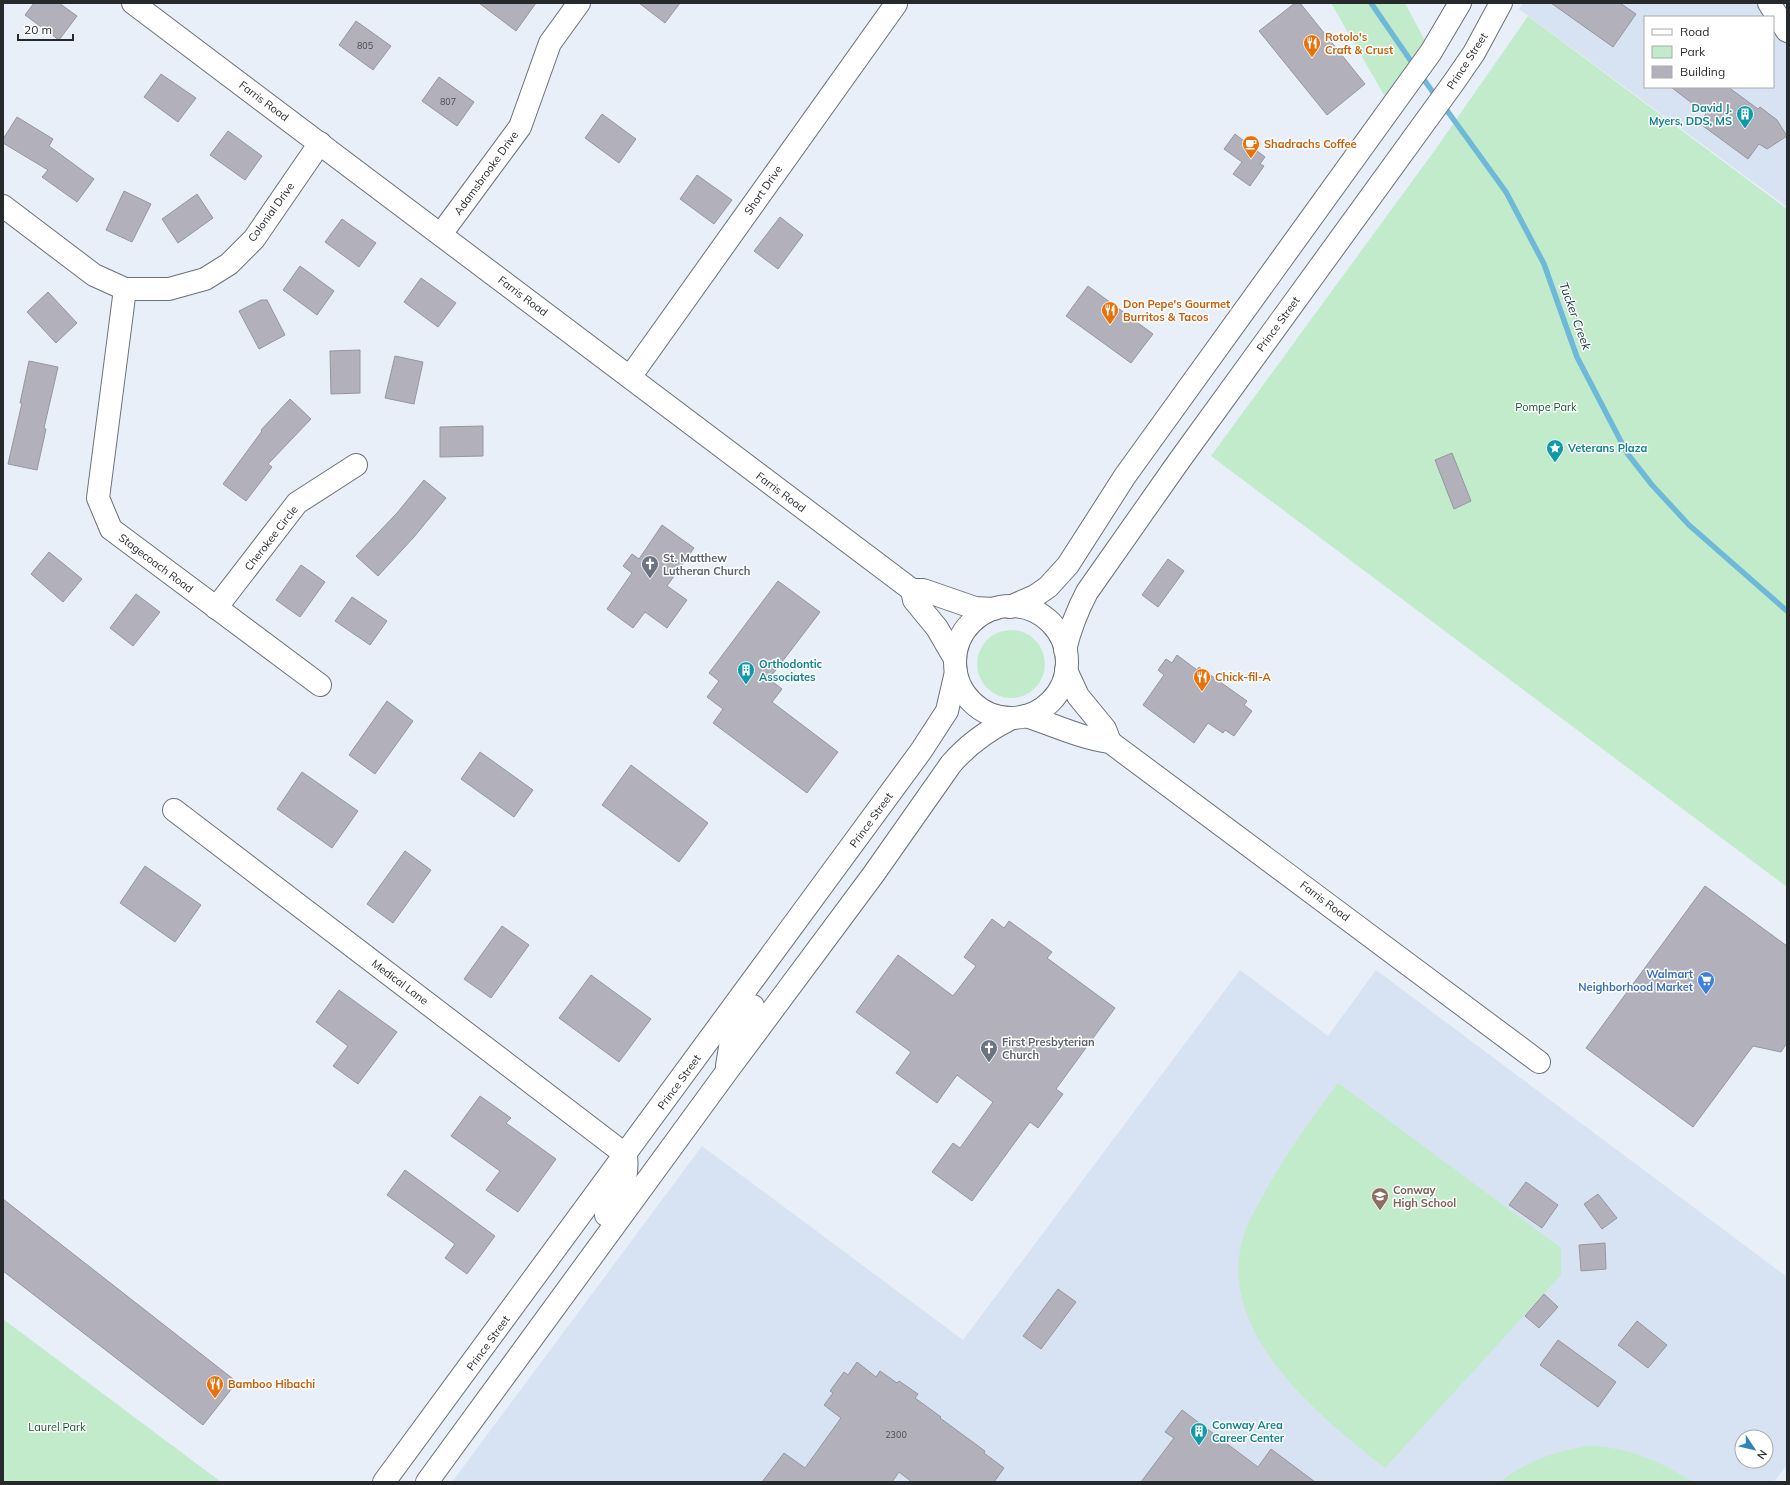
<svg xmlns="http://www.w3.org/2000/svg" width="1790" height="1485" viewBox="0 0 1790 1485" font-family="Mulish,sans-serif">
<rect width="100%" height="100%" fill="#e8eff8"/>
<g fill="#d7e3f2" fill-rule="evenodd">
<path d="M1523,3H1787V207L1519,9ZM1645,17H1773V87H1645Z"/>
<path d="M1240,970L1328,1036L1376,970L1787,1277V1465L1774,1482H452L702,1146L963,1340ZM1742,1437H1766V1461H1742Z"/>
</g>
<g fill="#c2ebcc">
<path d="M1331,3H1405L1431,52L1391,107Z"/>
<path d="M1528,16L1787,209V887L1211,456L1435,150Z"/>
<circle cx="1011" cy="664" r="34"/>
<path d="M1338,1083L1561,1248V1275L1385,1468C1319,1416 1213,1332 1244,1234C1248,1222 1255,1210 1261,1199C1283,1158 1310,1120 1338,1083Z"/>
<path d="M3,1319L221,1482H3Z"/>
<path d="M1586,1446C1626,1446 1660,1461 1693,1482H1500C1526,1461 1554,1452 1586,1446Z"/>
</g>
<g fill="none" stroke-linecap="round" stroke-linejoin="round">
<g stroke="#6fb9d8" stroke-width="5.5">
<path d="M1371,3L1415,67"/>
<path d="M1420,74L1437,98"/>
<path d="M1443,105L1506,192L1544,264L1577,357L1627,453L1652,485L1689,525L1787,611"/>
</g>
</g>
<g fill="#b2b1bb" stroke="#97969f">
<path d="M34,3H59L77,16L59,40L25,15Z"/>
<path d="M479,3H536L516,31Z"/>
<path d="M639,3H680L665,23Z"/>
<path d="M1295,3H1300L1365,84L1327,115L1259,31Z"/>
<path d="M1551,3H1620L1636,14L1613,47Z"/>
<path d="M356,21L391,46L373,70L339,45Z"/>
<path d="M161,74L196,98L178,122L144,97Z"/>
<path d="M439,77L474,102L457,126L422,101Z"/>
<path d="M1671,87H1728L1758,109L1760,107L1777,120L1787,136L1767,149L1759,144L1748,159L1699,123L1706,114Z"/>
<path d="M602,114L636,139L619,163L585,138Z"/>
<path d="M17,117L53,139L49,146L94,179L77,202L42,177L48,170L3,143V139Z"/>
<path d="M228,131L262,156L245,180L210,155Z"/>
<path d="M1235,134L1265,157L1260,164L1264,166L1250,186L1233,174L1242,162L1224,149Z"/>
<path d="M697,175L732,200L714,224L680,199Z"/>
<path d="M124,191L151,204L132,242L106,230Z"/>
<path d="M197,194L213,218L178,243L162,219Z"/>
<path d="M780,217L803,235L778,269L754,251Z"/>
<path d="M342,219L376,243L359,267L325,242Z"/>
<path d="M300,266L334,291L317,315L283,290Z"/>
<path d="M421,278L456,303L438,327L404,302Z"/>
<path d="M1088,286L1153,334L1131,363L1066,316Z"/>
<path d="M48,292L77,323L56,343L27,312Z"/>
<path d="M261,300H267L285,335L259,349L239,311Z"/>
<path d="M360,350V393L331,394L330,351Z"/>
<path d="M395,356L423,362L414,404L385,398Z"/>
<path d="M29,361L58,367L44,428L46,429L37,470L8,464L22,403H20Z"/>
<path d="M290,399L311,419L268,464L272,467L246,501L223,484L262,431L261,430Z"/>
<path d="M483,426V456L440,457V427Z"/>
<path d="M1452,453L1471,501L1454,509L1435,460Z"/>
<path d="M424,480L446,498L414,537L378,576L356,556L397,513Z"/>
<path d="M662,525L694,548L667,586L687,600L667,628L645,612L633,628L607,609L632,573L623,566L632,554L639,559Z"/>
<path d="M49,552L82,579L63,602L31,574Z"/>
<path d="M1168,559L1184,571L1158,607L1142,595Z"/>
<path d="M301,565L325,582L300,617L276,600Z"/>
<path d="M778,581L820,612L769,679L782,689L772,702L838,752L807,793L713,723L723,709L707,697L719,681L709,673Z"/>
<path d="M136,594L160,612L133,646L110,628Z"/>
<path d="M352,597L387,621L370,645L335,621Z"/>
<path d="M1177,655L1197,670L1199,667L1247,701L1244,705L1252,711L1234,736L1225,730L1223,733L1208,723L1194,743L1143,705L1164,675L1158,670L1166,659L1172,663Z"/>
<path d="M387,701L413,721L375,774L349,755Z"/>
<path d="M480,752L533,790L514,817L461,779Z"/>
<path d="M631,765L708,823L679,862L602,805Z"/>
<path d="M302,772L358,811L332,848L277,809Z"/>
<path d="M405,851L431,870L393,923L367,904Z"/>
<path d="M145,866L201,905L175,942L120,903Z"/>
<path d="M1705,886L1787,946V1043L1781,1052L1753,1046L1693,1127L1586,1048Z"/>
<path d="M992,919L1004,928L1009,921L1052,952L1047,958L1115,1008L1056,1089L1063,1094L1038,1128L1030,1122L972,1201L932,1172L953,1143L960,1148L993,1102L957,1075L937,1103L896,1073L911,1052L856,1012L898,955L953,996L976,966L964,957Z"/>
<path d="M502,926L529,945L491,998L464,979Z"/>
<path d="M591,975L651,1019L619,1062L559,1018Z"/>
<path d="M339,990L397,1032L358,1084L333,1066L348,1046L316,1022Z"/>
<path d="M480,1096L511,1118L506,1123L556,1159L518,1212L486,1190L500,1171L451,1136Z"/>
<path d="M405,1170L495,1236L467,1274L445,1258L455,1244L387,1195Z"/>
<path d="M1526,1182L1558,1205L1542,1228L1509,1205Z"/>
<path d="M1598,1194L1617,1218L1602,1229L1584,1204Z"/>
<path d="M3,1199L237,1382L203,1425L3,1271Z"/>
<path d="M1605,1243L1606,1269L1581,1271L1579,1245Z"/>
<path d="M1058,1289L1076,1302L1041,1349L1023,1336Z"/>
<path d="M1544,1294L1558,1307L1539,1328L1525,1316Z"/>
<path d="M1637,1321L1667,1345L1648,1368L1618,1345Z"/>
<path d="M1558,1340L1616,1382L1598,1407L1540,1365Z"/>
<path d="M857,1362L876,1377L880,1371L897,1383L899,1381L918,1394L915,1398L941,1417L940,1418L985,1451L984,1453L1004,1468L994,1482H912L899,1472L892,1482H762L784,1453L805,1468L841,1418L824,1405L833,1393L830,1391L844,1372L848,1375Z"/>
<path d="M1182,1410L1258,1467L1271,1449L1315,1482H1141L1174,1438L1165,1432Z"/>
</g>
<g fill="none" stroke-linecap="round" stroke-linejoin="round">
<g stroke="#6b7178" stroke-width="24">
<g id="minor">
<path d="M133,3L912,590H923L975,608L994,609"/>
<path d="M1769,3L1787,31"/>
<path d="M3,206L94,275L125,289H169L205,279L229,264L254,239L320,143"/>
<path d="M441,234L520,127L550,43L579,3"/>
<path d="M125,289L98,498L111,529L320,685"/>
<path d="M630,377L896,4"/>
<path d="M912,590L914,600L937,628L955,659"/>
<path d="M216,608L297,503L356,465"/>
<path d="M1066,670L1078,696L1105,729L1110,742"/>
<path d="M1026,716C1054,725 1081,738 1110,742L1539,1062"/>
<path d="M174,810L626,1155"/>
</g>
</g>
<g stroke="#6b7178" stroke-width="24">
<g id="major">
<circle cx="1011" cy="662" r="56"/>
<path d="M1010,607L1035,596L1048,587L1068,565L1125,476L1431,52L1460,3"/>
<path d="M1065,650C1070,629 1077,611 1087,592L1179,461L1454,82L1474,53L1501,3"/>
<path d="M727,1066L731,1041L753,1006"/>
<path d="M606,1215C620,1195 629,1179 626,1155"/>
<path d="M384,1482L921,751L947,711L956,672"/>
<path d="M427,1482L728,1070L873,875L951,764C969,743 988,730 1012,718"/>
</g>
</g>
<use href="#minor" stroke="#fff" stroke-width="22"/>
<use href="#major" stroke="#fff" stroke-width="22"/>
</g>
<defs>
<g id="restaurant-pin" transform="scale(0.9)"><path d="M0 17L-7.5 6A9.5 9.5 0 1 1 7.5 6Z" fill="#e8710a" stroke="#fff"/><path d="M-5-6h1v4h1v-4h1v4h1v-4h1v5L-1.5 .5V6h-2V.5L-5-1ZM5-6V6H3V1.5H1.5Q1.5-4 5-6Z" fill="#fff"/></g>
<g id="building-pin" transform="scale(0.9)"><path d="M0 17L-7.5 6A9.5 9.5 0 1 1 7.5 6Z" fill="#0f9aa8" stroke="#fff"/><path d="M-4-6H4V6H1V3H-1V6H-4ZM-2.5-4.3h1.7v1.8h-1.7ZM.8-4.3h1.7v1.8H.8ZM-2.5-1h1.7V.8h-1.7ZM.8-1h1.7V.8H.8Z" fill="#fff"/></g>
<g id="cafe-pin" transform="scale(0.9)"><path d="M0 17L-7.5 6A9.5 9.5 0 1 1 7.5 6Z" fill="#e8710a" stroke="#fff"/><path d="M-5.5-4.5H6V0H3Q3 3.5 0 3.5H-2.5Q-5.5 3.5-5.5 0ZM3-3.2v2h1.7v-2ZM-6 4.5H4V6H-6Z" fill="#fff"/></g>
<g id="sight-pin" transform="scale(0.9)"><path d="M0 17L-7.5 6A9.5 9.5 0 1 1 7.5 6Z" fill="#0f9aa8" stroke="#fff"/><path d="M0-6L1.8-2.2L6-1.7L2.9 1.2L3.7 5.4L0 3.3L-3.7 5.4L-2.9 1.2L-6-1.7L-1.8-2.2Z" fill="#fff"/></g>
<g id="church-pin" transform="scale(0.9)"><path d="M0 17L-7.5 6A9.5 9.5 0 1 1 7.5 6Z" fill="#6b7280" stroke="#fff"/><path d="M-1.2-6h2.4v3.5h3.3v2.4h-3.3V6h-2.4V-.1h-3.3v-2.4h3.3Z" fill="#fff"/></g>
<g id="supermarket-pin" transform="scale(0.9)"><path d="M0 17L-7.5 6A9.5 9.5 0 1 1 7.5 6Z" fill="#3f7fe0" stroke="#fff"/><path d="M-6-5.5h2.5l.6 2H6L4.5 2H-2.5L-4.4-4H-6ZM-1.5 3.2a1.3 1.3 0 1 0 .1 0ZM3 3.2a1.3 1.3 0 1 0 .1 0Z" fill="#fff"/></g>
<g id="school-pin" transform="scale(0.9)"><path d="M0 17L-7.5 6A9.5 9.5 0 1 1 7.5 6Z" fill="#8d6e63" stroke="#fff"/><path d="M0-5L7-2L0 1L-7-2ZM-4 1L0 2.5L4 1V4Q0 6-4 4Z" fill="#fff"/></g>
</defs>
<g fill-rule="evenodd">
<use href="#restaurant-pin" x="1312" y="43"/>
<use href="#building-pin" x="1745" y="114"/>
<use href="#cafe-pin" x="1251" y="144"/>
<use href="#restaurant-pin" x="1110" y="310"/>
<use href="#sight-pin" x="1555" y="448"/>
<use href="#church-pin" x="650" y="564"/>
<use href="#building-pin" x="746" y="670"/>
<use href="#restaurant-pin" x="1202" y="677"/>
<use href="#supermarket-pin" x="1706" y="980"/>
<use href="#church-pin" x="989" y="1048"/>
<use href="#school-pin" x="1380" y="1196"/>
<use href="#restaurant-pin" x="215" y="1384"/>
<use href="#building-pin" x="1199" y="1431"/>
</g>
<g text-anchor="middle" stroke-width="3" stroke-linejoin="round" paint-order="stroke">
<g font-size="9" fill="#4a4c50">
<text x="365" y="49">805</text>
<text x="448" y="105">807</text>
<text x="896" y="1438">2300</text>
</g>
<g font-size="11" font-weight="bold" fill="#c56008" stroke="#fff" text-anchor="start">
<text x="1325" y="41">Rotolo's<tspan x="1325" dy="13">Craft &amp; Crust</tspan></text>
<text x="1264" y="148">Shadrachs Coffee</text>
<text x="1123" y="308">Don Pepe's Gourmet<tspan x="1123" dy="13">Burritos &amp; Tacos</tspan></text>
<text x="1215" y="681">Chick-fil-A</text>
<text x="228" y="1388">Bamboo Hibachi</text>
</g>
<g font-size="11" fill="#272a2d" stroke="#fff">
<text transform="translate(1467 61) rotate(-57)" y="4">Prince Street</text>
<text transform="translate(264 101) rotate(37)" y="4">Farris Road</text>
<text transform="translate(486 173) rotate(-54)" y="4">Adamsbrooke Drive</text>
<text transform="translate(763 190) rotate(-55)" y="4">Short Drive</text>
<text transform="translate(271 212) rotate(-54)" y="4">Colonial Drive</text>
<text transform="translate(523 296) rotate(37)" y="4">Farris Road</text>
<text transform="translate(1278 324) rotate(-54)" y="4">Prince Street</text>
<text transform="translate(781 492) rotate(37)" y="4">Farris Road</text>
<text transform="translate(271 538) rotate(-52)" y="4">Cherokee Circle</text>
<text transform="translate(156 563) rotate(37)" y="4">Stagecoach Road</text>
<text transform="translate(871 820) rotate(-54)" y="4">Prince Street</text>
<text transform="translate(1325 901) rotate(37)" y="4">Farris Road</text>
<text transform="translate(400 982) rotate(37)" y="4">Medical Lane</text>
<text transform="translate(679 1082) rotate(-54)" y="4">Prince Street</text>
<text transform="translate(488 1343) rotate(-54)" y="4">Prince Street</text>
</g>
<g font-size="11" font-weight="bold" fill="#0d838f" stroke="#fff" text-anchor="start">
<text x="1732" y="112" text-anchor="end">David J.<tspan x="1732" dy="13">Myers, DDS, MS</tspan></text>
<text x="1568" y="452">Veterans Plaza</text>
<text x="759" y="668">Orthodontic<tspan x="759" dy="13">Associates</tspan></text>
<text x="1212" y="1429">Conway Area<tspan x="1212" dy="13">Career Center</tspan></text>
</g>
<g font-size="11" fill="#11552d" stroke="#fff">
<text x="1546" y="411">Pompe Park</text>
<text x="57" y="1431">Laurel Park</text>
</g>
<g font-size="11" font-weight="bold" fill="#5b616d" stroke="#fff" text-anchor="start">
<text x="663" y="562">St. Matthew<tspan x="663" dy="13">Lutheran Church</tspan></text>
<text x="1002" y="1046">First Presbyterian<tspan x="1002" dy="13">Church</tspan></text>
</g>
<g font-size="11" font-weight="bold" fill="#366cbe" stroke="#fff" text-anchor="end">
<text x="1693" y="978">Walmart<tspan x="1693" dy="13">Neighborhood Market</tspan></text>
</g>
<g font-size="11" font-weight="bold" fill="#785e54" stroke="#fff" text-anchor="start">
<text x="1393" y="1194">Conway<tspan x="1393" dy="13">High School</tspan></text>
</g>
<g font-size="12" font-style="italic" fill="#0e313f" stroke="#fff">
<text transform="translate(1575 316) rotate(70)" y="4">Tucker Creek</text>
</g>
</g>
<rect width="1790" height="1485" fill="none" stroke="#272a2d" stroke-width="8"/>
<rect x="1644" y="16" width="130" height="72" fill="#ffffff" stroke="#a9aaab"/>
<rect x="1652" y="29" width="20" height="6" fill="#ffffff" stroke="#a9aaab"/>
<text x="1680" y="36" font-size="12" fill="#272a2d">Road</text>
<rect x="1652" y="46" width="20" height="12" fill="#c2ebcc" stroke="#a9aaab"/>
<text x="1680" y="56" font-size="12" fill="#272a2d">Park</text>
<rect x="1652" y="66" width="20" height="12" fill="#b2b1bb" stroke="#a9aaab"/>
<text x="1680" y="76" font-size="12" fill="#272a2d">Building</text>
<g transform="translate(1754 1449) rotate(125)"><circle r="19" fill="#ffffff" stroke="#a9aaab"/>
<path d="M0-3L7 15L0 10L-7 15Z" fill="#2d87b4"/>
<text y="-6" font-size="11" font-weight="bold" text-anchor="middle" fill="#272a2d">N</text>
</g>
<path d="M18 34v6h55v-6" fill="none" stroke="#272a2d" stroke-width="2"/>
<text x="24" y="34" font-size="12" fill="#272a2d" stroke="#ffffff" stroke-width="3" paint-order="stroke">20 m</text>
</svg>
